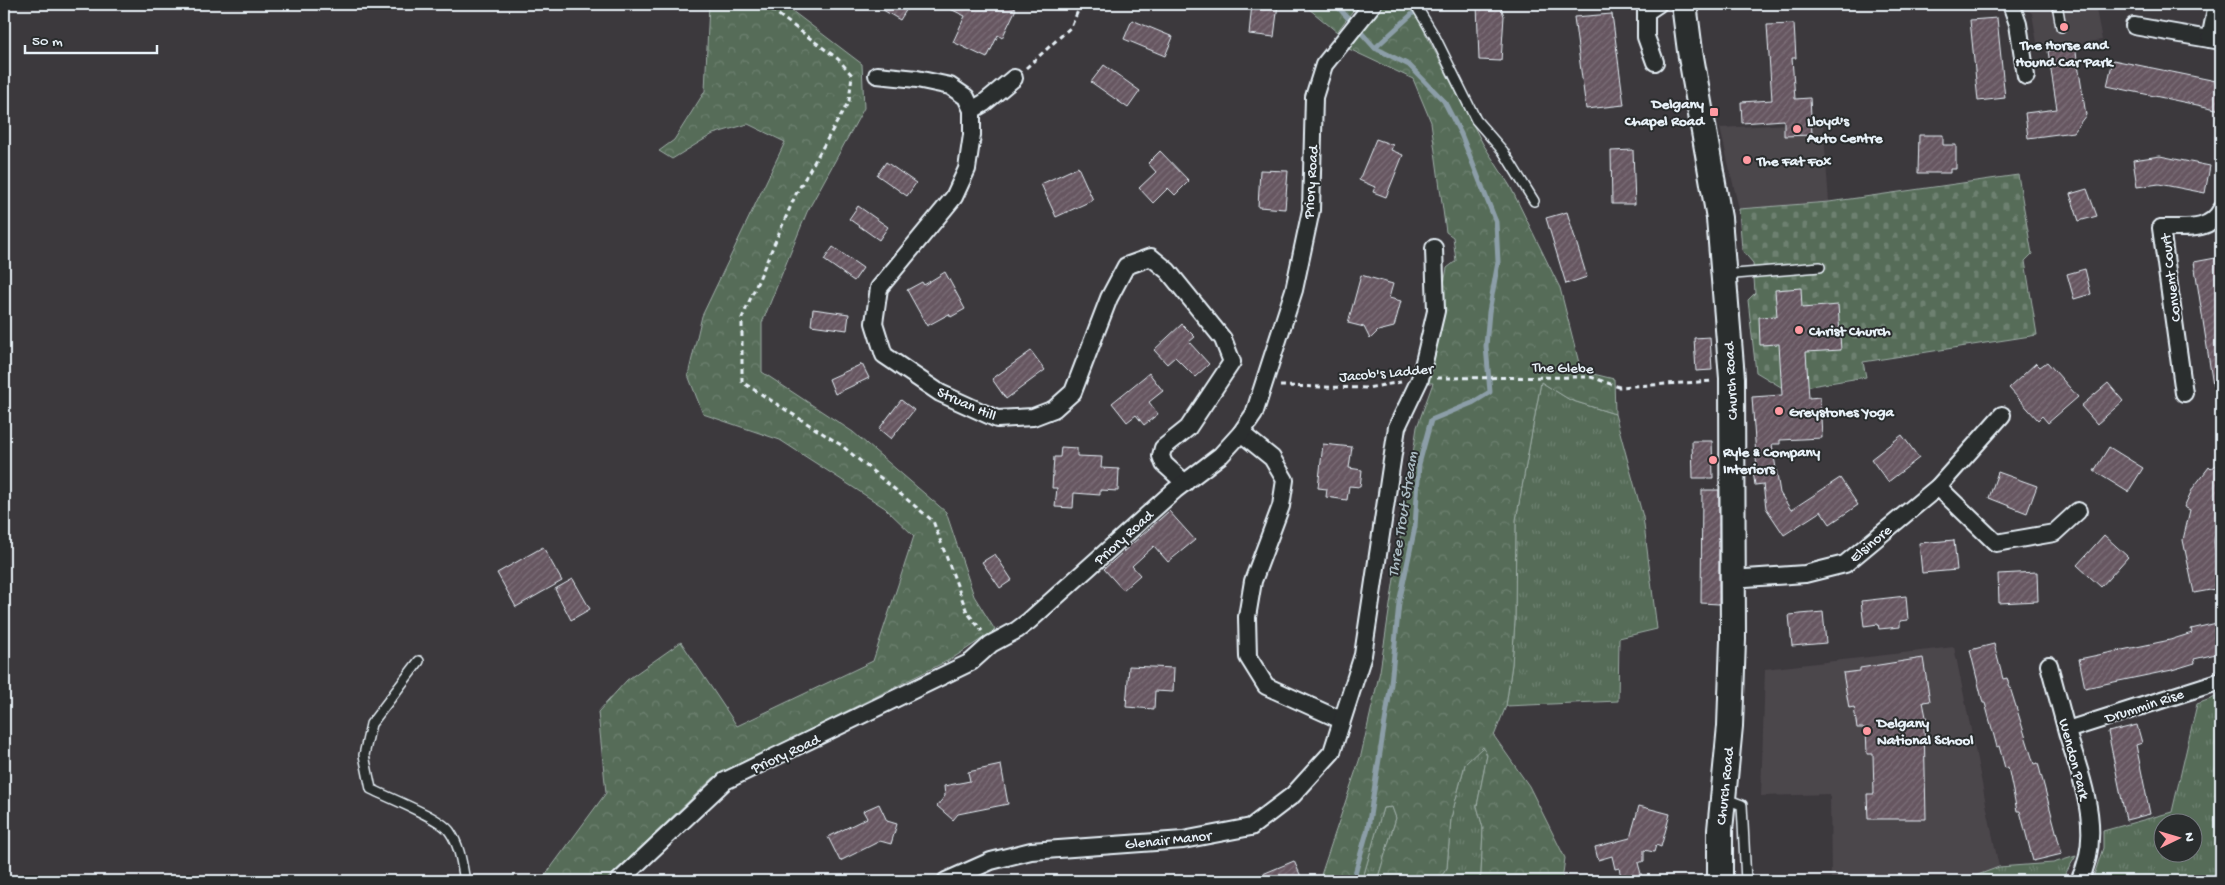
<svg xmlns="http://www.w3.org/2000/svg" width="2225" height="885" viewBox="0 0 2225 885" font-family="'Gochi Hand',sans-serif">
<defs>
<pattern id="grass-tufts" width="24" height="20" patternUnits="userSpaceOnUse" patternTransform="scale(1.25)"><rect width="24" height="20" fill="#566c58"/><path d="M3 7l-1-3M5 7V3M7 7l1-3M15 17l-1-3M17 17v-4M19 17l1-3" fill="none" stroke="#6e8171"/></pattern>
<pattern id="forest-crowns" width="20" height="18" patternUnits="userSpaceOnUse" patternTransform="scale(1.25)"><rect width="20" height="18" fill="#566c58"/><path d="M2 6a3 3 0 1 1 6 0M12 15a3 3 0 1 1 6 0" fill="none" stroke="#6e8171"/></pattern>
<pattern id="cemetery-stones" width="16" height="16" patternUnits="userSpaceOnUse" patternTransform="scale(1.25)"><rect width="16" height="16" fill="#566c58"/><path d="M2 7V4a2 2 0 0 1 4 0v3zM10 15v-3a2 2 0 0 1 4 0v3z" fill="#6e8171"/></pattern>
<pattern id="building-hatch" width="6" height="6" patternUnits="userSpaceOnUse" patternTransform="scale(1.25)"><rect width="6" height="6" fill="#665661"/><path d="M-1 1l2-2M0 6l6-6M5 7l2-2" fill="none" stroke="#7c6f78"/></pattern>
</defs>
<rect width="100%" height="100%" fill="#3c393d"/>
<filter id="ink" filterUnits="userSpaceOnUse"><feTurbulence type="fractalNoise" baseFrequency=".02" numOctaves="2"/><feDisplacementMap in="SourceGraphic" scale="10" xChannelSelector="R" yChannelSelector="G"/><feConvolveMatrix kernelMatrix="1 2 1 2 8 2 1 2 1" color-interpolation-filters="sRGB"/></filter>
<g filter="url(#ink)">
<g fill="#4c464c">
<path d="M2023,4H2095L2102,40L2038,49L2032,13L2023,8Z"/>
<path d="M1823,122L1829,202L1739,209L1720,128Z"/>
<path d="M1954,647L1999,867L1962,881H1831L1830,794L1761,796L1765,669Z"/>
</g>
<g fill="url(#grass-tufts)" stroke="#9faea8" fill-rule="evenodd">
<path d="M1541,382L1570,400L1615,414L1643,517L1657,629L1619,638L1618,701L1506,706L1512,664L1515,621L1516,520Z"/>
<path d="M2221,695V854L2213,881H2092L2103,848V831L2172,812L2197,704ZM2162,822H2192V852H2162Z"/>
<path d="M1483,746L1487,755L1477,806L1483,828L1481,875L1478,881H1438L1447,868L1451,818L1465,764Z"/>
<path d="M1392,807L1396,818L1377,881H1362L1383,808Z"/>
<path d="M2076,856L2061,881H1962L1999,867L2053,863Z"/>
</g>
<g fill="url(#forest-crowns)" stroke="#9faea8">
<path d="M709,4H783L862,64L864,108L807,212L762,323V372L853,432L946,512L974,596L995,630L953,658L713,778L605,881H541L606,793L598,712L627,680L681,642L737,726L873,661L914,536L885,508L780,440L703,414L688,375L702,316L785,142L748,124L713,134L672,159L659,151L674,140L705,91Z"/>
<path d="M1303,4H1358L1337,32Z"/>
<path d="M1383,4H1407L1418,19L1483,144L1510,186L1560,288L1581,371L1614,379L1615,414L1570,400L1541,382L1516,520L1515,621L1512,664L1506,706L1494,736L1529,786L1565,858L1562,881H1478L1481,875L1483,828L1477,806L1487,755L1483,747L1465,764L1451,818L1447,868L1438,881H1377L1396,818L1392,807L1383,808L1362,881H1319L1361,755L1380,671L1417,427L1433,383H1423L1428,369L1447,268L1456,261L1453,237L1446,232L1431,122L1413,79L1349,49Z"/>
</g>
<path fill="url(#cemetery-stones)" stroke="#9faea8" d="M2018,175L2032,254L2025,261L2037,335L1863,362L1866,377L1786,390L1756,372L1748,300L1755,293L1753,263L1742,250L1739,209L1829,202Z"/>
<g fill="none" stroke-linecap="round" stroke-linejoin="round">
<g stroke="#8c9ea8" stroke-width="5">
<path d="M1339,4V8L1375,48L1409,65L1444,101L1461,134L1496,222L1498,262L1489,312L1486,346L1490,392L1472,403L1431,420L1419,464L1415,527L1399,603L1391,684L1368,828L1353,881"/>
<path d="M1375,48L1423,4"/>
</g>
</g>
<g fill="url(#building-hatch)" stroke="#e8f1f8">
<path d="M873,4H910L900,20Z"/>
<path d="M940,4H1004L1016,9L1002,38L998,35L987,58L953,42L965,16Z"/>
<path d="M1252,4H1278L1274,37L1249,34Z"/>
<path d="M1477,4H1500L1504,16L1501,61L1479,60Z"/>
<path d="M1612,14L1624,105L1586,109L1574,17Z"/>
<path d="M1997,18L2005,98L1978,101L1970,20Z"/>
<path d="M1132,20L1173,37L1165,56L1124,39Z"/>
<path d="M1794,24L1796,58H1792L1795,99L1810,98L1812,135L1784,136V120L1742,123L1741,102L1772,100L1767,25Z"/>
<path d="M2075,46L2086,115L2073,132L2028,138L2025,113L2057,109L2048,51Z"/>
<path d="M2113,60L2221,82V110L2107,86Z"/>
<path d="M1104,65L1140,91L1128,108L1091,82Z"/>
<path d="M1919,135H1943V145H1956V169H1950V173H1918Z"/>
<path d="M1376,139L1393,145L1391,150L1403,155L1386,197L1373,192L1375,187L1359,180Z"/>
<path d="M1633,150L1635,204H1612L1611,151Z"/>
<path d="M1160,151L1189,181L1175,195L1168,188L1153,203L1139,188L1156,172L1148,163Z"/>
<path d="M2160,156L2210,166L2205,193L2159,184L2137,187L2133,160Z"/>
<path d="M886,162L916,183L907,196L877,175Z"/>
<path d="M1078,167L1093,200L1056,217L1041,184Z"/>
<path d="M1260,170L1288,171L1285,209L1258,207Z"/>
<path d="M2087,189L2097,216L2079,221L2070,194Z"/>
<path d="M858,206L888,227L879,240L849,219Z"/>
<path d="M1567,212L1587,277L1566,284L1546,218Z"/>
<path d="M833,247L863,268L854,281L824,260Z"/>
<path d="M2221,257V385L2213,386L2194,262Z"/>
<path d="M2085,269L2091,294L2074,299L2067,274Z"/>
<path d="M945,272L965,309L951,317L949,314L927,326L907,290L922,282L924,285Z"/>
<path d="M1361,275L1393,284L1389,298L1401,301L1394,327L1378,331L1370,339L1364,327L1348,323Z"/>
<path d="M1801,288L1802,308L1838,305L1841,350L1806,352L1809,398L1820,397L1822,438L1780,440V444H1772L1780,493L1791,510L1840,478L1858,505L1830,524L1821,511L1784,535L1766,508L1763,484L1755,485L1753,471H1757L1752,397L1782,395L1779,344L1760,345L1759,317L1777,316L1775,290Z"/>
<path d="M813,309L849,314L847,330L811,325Z"/>
<path d="M1182,324L1195,337L1189,342L1209,364L1195,377L1175,357L1167,364L1154,350Z"/>
<path d="M1710,337L1712,370L1696,371L1694,338Z"/>
<path d="M1031,351L1045,370L1006,399L992,379Z"/>
<path d="M2047,362L2078,397L2048,423L2042,416L2038,420L2009,388L2036,363L2040,367Z"/>
<path d="M862,364L869,378L835,394L829,379Z"/>
<path d="M1149,373L1163,391L1149,402L1158,414L1144,425L1136,415L1127,422L1112,403Z"/>
<path d="M2108,383L2123,401L2097,424L2081,406Z"/>
<path d="M901,400L914,410L891,439L879,429Z"/>
<path d="M1902,435L1919,458L1888,482L1871,459Z"/>
<path d="M1692,441H1712L1713,478H1693Z"/>
<path d="M1323,444L1352,447L1349,468L1362,470L1360,487L1349,486L1347,500L1326,497L1327,489L1318,488Z"/>
<path d="M1061,447L1077,448V456L1102,457L1101,468L1119,469L1118,491L1100,490V495L1074,493L1073,508L1055,507L1057,488H1052L1054,457H1060Z"/>
<path d="M2109,447L2143,468L2128,492L2094,471Z"/>
<path d="M2221,461V506L2214,542L2221,588L2194,593L2183,540L2190,510L2184,507L2193,488L2209,467L2211,469Z"/>
<path d="M1998,472L2037,486L2027,513L1989,498Z"/>
<path d="M1702,490H1719V604L1701,603Z"/>
<path d="M1169,511L1195,540L1168,562L1154,546L1132,566L1140,575L1123,590L1104,569Z"/>
<path d="M2104,535L2128,557L2101,587L2077,565Z"/>
<path d="M1954,540L1957,570L1922,573L1919,543Z"/>
<path d="M543,547L562,581L516,607L497,573Z"/>
<path d="M995,554L1012,580L1000,588L982,562Z"/>
<path d="M2037,572L2038,601L1999,603L1998,574Z"/>
<path d="M573,579L590,609L571,620L555,589Z"/>
<path d="M1906,596L1908,620L1900,621V627L1879,629L1878,624L1864,626L1861,601Z"/>
<path d="M1823,612L1826,643L1792,646L1789,615Z"/>
<path d="M2221,622V649L2216,650V654L2194,659L2195,663L2172,670L2085,688L2079,659L2170,640L2192,633L2191,629Z"/>
<path d="M1994,644L2003,679L2007,678L2034,764L2038,763L2062,854L2033,861L2020,811H2017L2008,767L2005,768L1999,746L1997,747L1985,703H1983L1970,650Z"/>
<path d="M1923,658L1930,701L1923,702L1927,722H1924L1926,819H1868L1867,794H1874L1873,754H1867L1866,728H1857L1854,707L1849,708L1843,673L1860,671V668Z"/>
<path d="M1129,666L1174,668L1173,692L1155,691L1154,709L1126,707Z"/>
<path d="M2137,725L2142,743L2136,745L2150,814L2126,820L2108,732Z"/>
<path d="M1001,765L1008,804L958,814L953,820L937,806L945,796L944,786L970,781L968,772Z"/>
<path d="M879,804L887,821L897,824L891,844L880,841L840,861L828,837L867,818L863,811Z"/>
<path d="M1639,806L1670,814L1661,847L1656,845L1654,852L1644,850V861L1638,863L1643,881H1622L1619,868L1615,869L1612,856L1598,860L1595,847L1630,838Z"/>
<path d="M1294,861L1303,881H1246Z"/>
</g>
<g fill="none" stroke-linecap="round" stroke-linejoin="round">
<g stroke="#e8f1f8" stroke-width="12">
<g id="service">
<path d="M1415,4L1435,37L1476,120L1503,151L1534,201"/>
<path d="M2057,4L2061,27"/>
<path d="M1723,275L1820,267"/>
<path d="M419,661L371,724L364,755L371,789C389,798 441,818 450,832C460,846 462,865 465,881"/>
<path d="M1723,798L1742,805L1746,881"/>
</g>
</g>
<g stroke="#e8f1f8" stroke-width="20">
<g id="minor">
<path d="M2011,4L2018,24L2026,76"/>
<path d="M2134,26L2221,41"/>
<path d="M2210,39L2217,4"/>
<path d="M1655,62L1646,37V12L1658,4"/>
<path d="M877,75L917,79L950,86L966,97L972,110V135L967,169L954,197L879,288L874,323L884,355L940,393L997,419L1033,417L1054,409L1073,392L1109,298L1126,266L1151,257L1168,271L1223,339L1232,362L1188,428L1163,448L1161,456L1164,464L1185,483"/>
<path d="M972,110L984,103L1014,78"/>
<path d="M2184,393L2161,228C2183,227 2209,233 2221,210"/>
<path d="M1241,433L1272,458L1285,480L1281,506L1253,581L1247,617L1248,657L1266,686L1341,720"/>
<path d="M1938,487L1996,543L2054,533L2078,511"/>
<path d="M1731,579L1805,574L1845,564L1938,487L2002,415"/>
<path d="M2049,665C2055,688 2061,710 2067,732C2082,780 2104,834 2079,881"/>
<path d="M2067,730L2221,681"/>
<path d="M619,881L725,781L971,662L991,644L1017,630L1029,621L1175,490L1221,455L1241,433L1254,414L1294,290L1311,210L1314,97L1324,65L1373,4"/>
<path d="M946,881L991,861L1031,851L1183,840L1251,827L1293,795L1332,752L1363,655L1397,427L1420,379L1436,311L1434,248"/>
</g>
</g>
<g stroke="#e8f1f8" stroke-width="28">
<path id="secondary" d="M1684,4L1690,51L1719,218L1732,378L1733,639L1730,726L1720,830V881"/>
</g>
<g stroke="#e8f1f8" stroke-width="3" stroke-dasharray="5 4" stroke-linecap="butt">
<path d="M764,4L838,59L852,75L849,101L796,194L742,318V382L841,445L933,521L967,612L982,631"/>
<path d="M1026,68L1071,27L1081,4"/>
<path d="M1437,378L1591,377L1619,387L1714,381"/>
<path d="M1280,386L1367,388L1401,382"/>
</g>
<use href="#service" stroke="#2a2d2e" stroke-width="9"/>
<use href="#minor" stroke="#2a2d2e" stroke-width="16"/>
<use href="#secondary" stroke="#2a2d2e" stroke-width="24"/>
</g>
</g>
<g fill="#ff9aa2" stroke="#2a2d2e" stroke-width="2">
<circle cx="2064" cy="27" r="5"/>
<rect x="1709" y="107" width="10" height="10" rx="2.5"/>
<circle cx="1797" cy="129" r="5"/>
<circle cx="1747" cy="160" r="5"/>
<circle cx="1799" cy="330" r="5"/>
<circle cx="1779" cy="411" r="5"/>
<circle cx="1713" cy="460" r="5"/>
<circle cx="1867" cy="731" r="5"/>
</g>
<g text-anchor="middle" stroke-width="4" stroke-linejoin="round" paint-order="stroke">
<g font-size="15" font-weight="bold" fill="#e8f1f8" stroke="#2a2d2e" text-anchor="start">
<text x="2064" y="49" text-anchor="middle">The Horse and<tspan x="2064" dy="17">Hound Car Park</tspan></text>
<text x="1704" y="108" text-anchor="end">Delgany<tspan x="1704" dy="17">Chapel Road</tspan></text>
<text x="1807" y="125">Lloyd's<tspan x="1807" dy="17">Auto Centre</tspan></text>
<text x="1757" y="165">The Fat Fox</text>
<text x="1809" y="335">Christ Church</text>
<text x="1789" y="416">Greystones Yoga</text>
<text x="1723" y="456">Ryle &amp; Company<tspan x="1723" dy="17">Interiors</tspan></text>
<text x="1877" y="727">Delgany<tspan x="1877" dy="17">National School</tspan></text>
</g>
<g font-size="15" fill="#e8f1f8" stroke="#2a2d2e">
<text transform="translate(1310 182) rotate(-86)" y="5">Priory Road</text>
<text transform="translate(2170 278) rotate(-97)" y="5">Convent Court</text>
<text transform="translate(1563 367) rotate(2)" y="5">The Glebe</text>
<text transform="translate(1386 372) rotate(-5)" y="5">Jacob's Ladder</text>
<text transform="translate(1730 381) rotate(-93)" y="5">Church Road</text>
<text transform="translate(967 403) rotate(24)" y="5">Struan Hill</text>
<text transform="translate(1123 537) rotate(-42)" y="5">Priory Road</text>
<text transform="translate(1870 543) rotate(-40)" y="5">Elsinore</text>
<text transform="translate(2144 705) rotate(-18)" y="5">Drummin Rise</text>
<text transform="translate(785 753) rotate(-25)" y="5">Priory Road</text>
<text transform="translate(2075 759) rotate(75)" y="5">Wendon Park</text>
<text transform="translate(1724 786) rotate(-84)" y="5">Church Road</text>
<text transform="translate(1168 839) rotate(-6)" y="5">Glenair Manor</text>
</g>
<g font-size="16" font-style="italic" fill="#aabac2" stroke="#2a2d2e">
<text transform="translate(1401 514) rotate(-81)" y="6">Three Trout Stream</text>
</g>
</g>
<rect width="2225" height="885" fill="none" stroke="#2a2d2e" stroke-width="20"/>
<rect x="10" y="10" width="2205" height="865" fill="none" stroke="#e8f1f8" stroke-width="2" filter="url(#ink)"/>
<g transform="translate(2178 838) rotate(85)"><circle r="24" fill="#2a2d2e" stroke="#767b7f"/>
<path d="M0-4L9 19L0 12L-9 19Z" fill="#ff9aa2"/>
<text y="-8" font-size="14" font-weight="bold" text-anchor="middle" fill="#e8f1f8">N</text>
</g>
<path d="M25 45v8h132v-8" fill="none" stroke="#e8f1f8" stroke-width="2.5"/>
<text x="32" y="45" font-size="15" fill="#e8f1f8" stroke="#2a2d2e" stroke-width="4" paint-order="stroke">50 m</text>
</svg>
